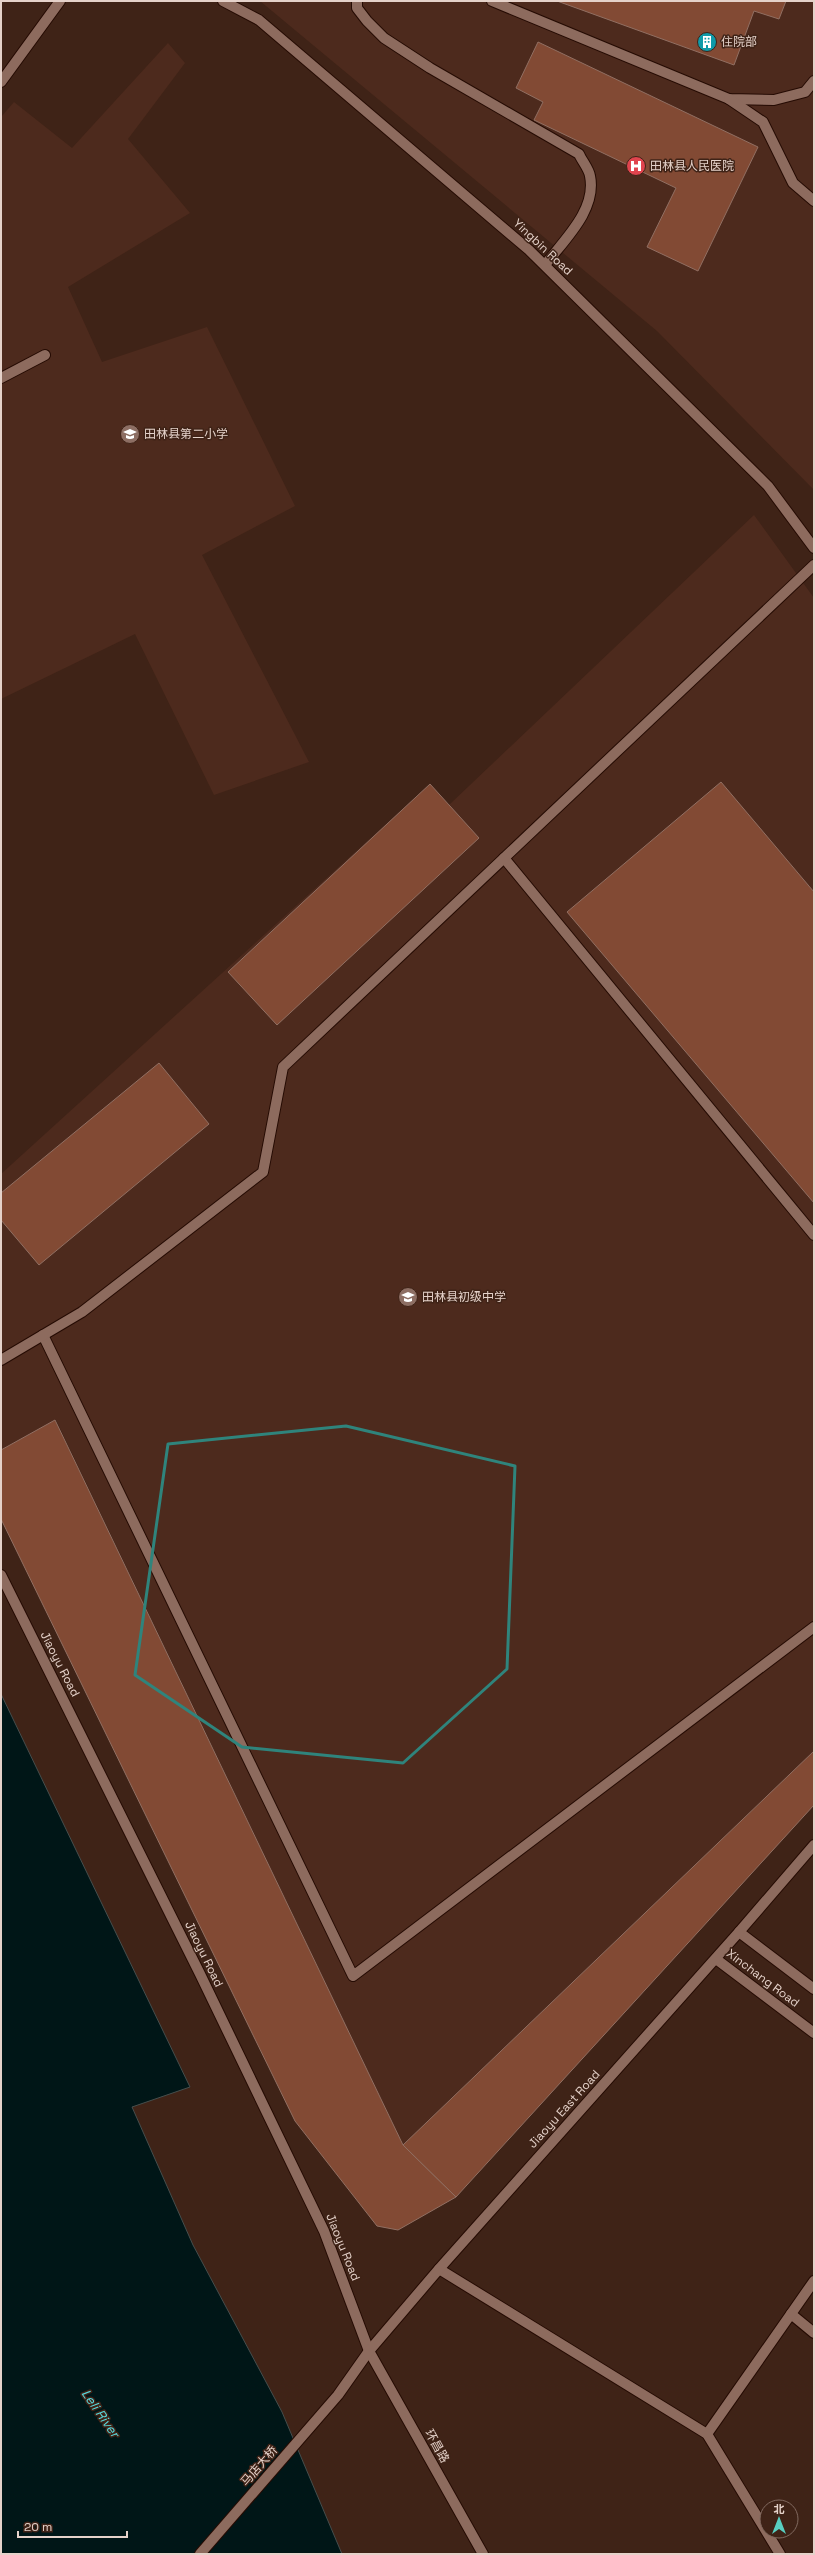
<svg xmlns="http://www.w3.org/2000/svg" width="815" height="2555" viewBox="0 0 815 2555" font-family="'Space Grotesk','Noto Sans SC',sans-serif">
<rect width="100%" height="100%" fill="#3f2317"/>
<g fill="#4d2a1d">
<path d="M260,1H814V490L657,331Z"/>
<path d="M168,43L185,63L128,139L190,213L68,287L102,362L207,327L295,506L202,555L309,762L214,795L135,634L1,699V117L14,102L72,148Z"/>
<path d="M754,515L814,598V1751L403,2145L56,1420L1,1450V1174L430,784L449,805Z"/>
</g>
<path fill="#001617" stroke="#454e4d" d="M1,1694L190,2087L132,2107L193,2245L282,2412L342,2554H1Z"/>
<g fill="#824a34" stroke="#916f62">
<path d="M557,1H786L779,19L754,11L734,65Z"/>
<path d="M538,42L758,147L698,271L647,247L676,188L534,120L543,102L516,88Z"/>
<path d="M721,782L814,892V1203L567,912Z"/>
<path d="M430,784L479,838L277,1025L228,972Z"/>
<path d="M159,1063L209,1124L39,1265L1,1220V1193Z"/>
<path d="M55,1420L403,2145L456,2197L398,2230L377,2226L295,2121L1,1519V1450Z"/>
<path d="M814,1751V1805L456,2197L403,2145Z"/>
</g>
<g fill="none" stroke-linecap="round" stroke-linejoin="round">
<g stroke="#250b03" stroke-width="12">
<g id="service">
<path d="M357,1V8L367,21L384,38L430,68L579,154C582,161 589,169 590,176C597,210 564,240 545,265"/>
<path d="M492,1L729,99L774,100L805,92L814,81"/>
<path d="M729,99L763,122L793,183L814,201"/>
<path d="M1,378L45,355"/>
<path d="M504,858L814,1235"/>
<path d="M43,1335L353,1976L814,1627"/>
<path d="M1,1360L82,1312L263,1172L283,1067L814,565"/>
<path d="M791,2314L814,2333"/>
<path d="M707,2434L814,2281"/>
</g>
</g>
<g stroke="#250b03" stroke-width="12">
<g id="minor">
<path d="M1,82L60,1"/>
<path d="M439,2269L707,2434L780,2554"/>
</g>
</g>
<g stroke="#250b03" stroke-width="12">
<g id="tertiary">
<path d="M223,1L259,20L529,250L768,486L814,548"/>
<path d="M1,1575L200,1974L324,2231L369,2351L483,2554"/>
<path d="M739,1932L814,1989"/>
<path d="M716,1959L814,2033"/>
<path d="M200,2554L338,2395L369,2351L439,2269L739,1932L814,1845"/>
</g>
</g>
<use href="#service" stroke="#8d6b5e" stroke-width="10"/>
<use href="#minor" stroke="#8d6b5e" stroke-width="10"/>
<use href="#tertiary" stroke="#8d6b5e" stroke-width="10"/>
</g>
<path fill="none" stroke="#2f847c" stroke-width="3" stroke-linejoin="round" d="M346,1426L515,1466L507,1669L403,1763L242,1747L135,1675L168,1444Z"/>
<defs>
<g id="building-disc" transform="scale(1)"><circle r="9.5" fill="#0f9aa8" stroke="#3f2317"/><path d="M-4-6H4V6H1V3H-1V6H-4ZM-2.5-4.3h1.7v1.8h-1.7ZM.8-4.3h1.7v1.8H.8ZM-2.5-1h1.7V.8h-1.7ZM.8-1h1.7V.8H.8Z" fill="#fff"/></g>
<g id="hospital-disc" transform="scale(1)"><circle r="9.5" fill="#e0444e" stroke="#3f2317"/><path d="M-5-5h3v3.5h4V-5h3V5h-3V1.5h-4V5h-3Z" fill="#fff"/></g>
<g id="school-disc" transform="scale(1)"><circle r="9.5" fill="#8d6e63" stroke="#3f2317"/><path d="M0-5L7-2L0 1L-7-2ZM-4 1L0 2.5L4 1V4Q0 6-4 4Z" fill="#fff"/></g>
</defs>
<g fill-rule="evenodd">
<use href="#building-disc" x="707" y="42"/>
<use href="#hospital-disc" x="636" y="166"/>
<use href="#school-disc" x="130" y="434"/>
<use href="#school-disc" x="408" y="1297"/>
</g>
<g text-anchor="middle" stroke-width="3" stroke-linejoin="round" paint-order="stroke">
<g font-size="12" fill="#e5d2ca" stroke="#3f2317" text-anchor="start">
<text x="721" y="46">住院部</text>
<text x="650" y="170">田林县人民医院</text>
<text x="144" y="438">田林县第二小学</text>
<text x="422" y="1301">田林县初级中学</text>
</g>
<g font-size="12" fill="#e5d2ca" stroke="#3f2317">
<text transform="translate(543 247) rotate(43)" y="4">Yingbin Road</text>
<text transform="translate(60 1664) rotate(63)" y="4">Jiaoyu Road</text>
<text transform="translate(204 1954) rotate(64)" y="4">Jiaoyu Road</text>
<text transform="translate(763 1978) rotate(37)" y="4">Xinchang Road</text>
<text transform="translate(564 2109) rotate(-48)" y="4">Jiaoyu East Road</text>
<text transform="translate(343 2247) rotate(68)" y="4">Jiaoyu Road</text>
<text transform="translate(437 2446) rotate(61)" y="4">环昌路</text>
<text transform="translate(259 2466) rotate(-49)" y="4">马店大桥</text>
</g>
<g font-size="13" font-style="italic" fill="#57dade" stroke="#3f2317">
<text transform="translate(101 2413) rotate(55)" y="5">Leli River</text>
</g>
</g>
<rect width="815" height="2555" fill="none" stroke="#e5d2ca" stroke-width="4"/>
<g transform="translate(779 2519)"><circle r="19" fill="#3f2317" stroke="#81695f"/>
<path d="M0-3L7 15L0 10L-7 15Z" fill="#58cec0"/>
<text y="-6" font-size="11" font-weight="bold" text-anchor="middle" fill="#e5d2ca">北</text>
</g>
<path d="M18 2531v6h109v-6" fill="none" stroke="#e5d2ca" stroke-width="2"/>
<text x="24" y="2531" font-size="12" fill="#e5d2ca" stroke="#3f2317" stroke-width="3" paint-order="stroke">20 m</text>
</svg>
